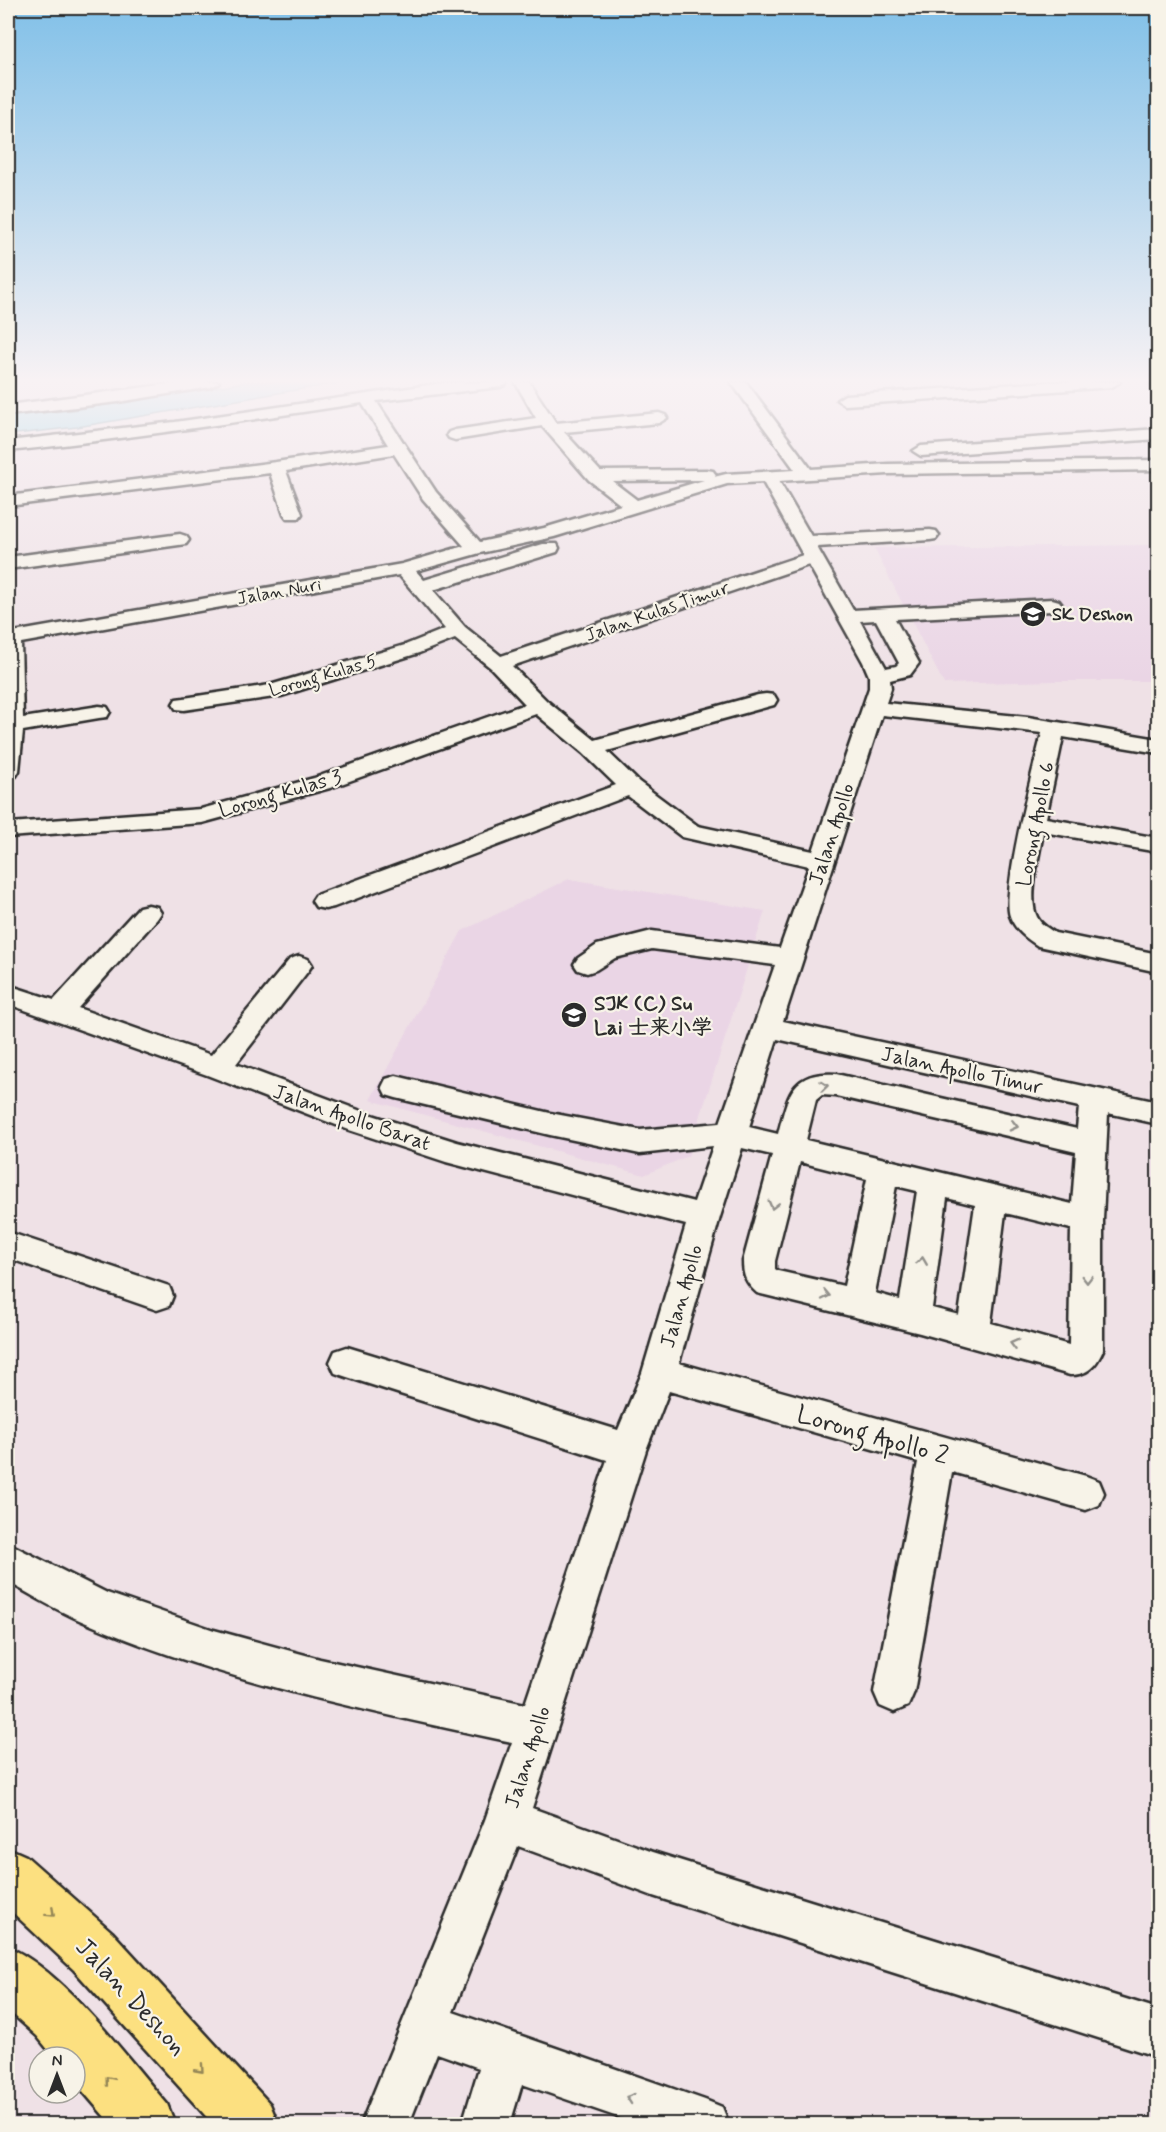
<svg xmlns="http://www.w3.org/2000/svg" width="1166" height="2132" viewBox="0 0 1166 2132" font-family="Mynerve,'LXGW WenKai TC',sans-serif">
<rect width="100%" height="100%" fill="#efe1e6"/>
<filter id="ink" filterUnits="userSpaceOnUse"><feTurbulence type="fractalNoise" baseFrequency=".0167" numOctaves="2"/><feDisplacementMap in="SourceGraphic" scale="12" xChannelSelector="R" yChannelSelector="G"/><feConvolveMatrix kernelMatrix="1 2 1 2 8 2 1 2 1" color-interpolation-filters="sRGB"/></filter>
<g filter="url(#ink)">
<g fill="#ead5e5">
<path d="M1158,545V681H1054L944,684L874,548Z"/>
<path d="M569,879L765,911L688,1156L644,1175L370,1100L462,931Z"/>
</g>
<path fill="#87d2e7" stroke="#628f9c" stroke-width="1.5" d="M246,382H344L77,427L8,435V416L73,410Z"/>
<g fill="none" stroke-linecap="round" stroke-linejoin="round">
<g stroke="#2b2b2b" stroke-width="5">
<g id="minor">
<path d="M185,382H219L211,387L118,402L8,415V405Z"/>
<path d="M507,382L505,385L500,387L376,401L436,492L480,542L544,528L621,505L589,480L542,426L455,440L449,438L447,435L449,432L455,430L536,418L515,382H529L556,423L659,413L665,415L667,418L659,423L564,432L600,471L707,470L713,471L716,475L714,477L726,474L795,470L731,382H746L811,469L888,464L1158,460V470L888,474L779,481L811,536L930,530L936,531L939,535L936,539L930,540L817,547L853,610L1052,599L1059,601L1062,605L1059,609L1052,611L895,619L919,663L910,675L890,680L891,688L886,703L1028,717L1158,739V753L1063,737L1046,818L1158,838V852L1043,832C1040,854 1027,898 1037,917C1041,925 1048,928 1055,933L1158,954V972L1038,946C1026,938 1015,930 1010,916C1001,891 1034,765 1042,733L882,715L783,1021L1158,1102V1124L1108,1113L1103,1220V1350C1096,1366 1088,1375 1070,1375L920,1333L757,1293C746,1283 743,1276 743,1261L772,1155L742,1148L720,1217L679,1363L1086,1476L1099,1481L1104,1493L1099,1505L1086,1510L952,1472L914,1692L908,1706L894,1712L880,1706L874,1692L918,1462L669,1391L646,1450L532,1808L653,1852L1158,2009V2057L653,1896L518,1846L453,2012L705,2100L722,2107L729,2124H638L522,2084L510,2124H462L479,2068L437,2053L409,2124H361L485,1820L512,1742C367,1711 220,1681 84,1622C58,1611 33,1596 8,1582V1543L107,1593L214,1630L320,1659L525,1704L607,1460L347,1377L335,1373L330,1362L335,1351L347,1347L618,1430L642,1373L686,1225L446,1162L349,1130L207,1075L8,1004V985L54,1000L139,907L148,905L157,907L161,913L157,919L78,1008L211,1055L290,959L299,956L308,959L312,965L308,971L236,1064L369,1114L457,1142L694,1202L713,1146L640,1154L550,1135L396,1098L386,1095L382,1087L386,1079L396,1076L550,1113L640,1130L720,1123L775,965L652,949L615,958L596,970L587,973L578,970L574,964L578,958L597,945L652,931L780,948L809,866L682,837L628,796L334,907L325,909L316,907L312,901L316,895L616,785L583,753L536,714L330,788L202,823L8,837V823H10L201,809L314,778L525,704L491,668L455,639L419,653L281,696L184,710L176,709L173,704L176,699L184,698L270,685L405,645L445,629L399,575L21,643L23,718L99,706L107,707L110,712L107,717L99,718L23,731L19,771L16,776L8,778V633L402,564L464,546L423,499L394,454L286,471L302,514L299,518H287L284,514L270,473L8,506V496L276,462L388,445L362,403C244,421 126,439 8,451V441L175,422L443,383ZM704,480L637,500L612,481ZM763,482L803,555L501,656L465,627L433,590L557,552L559,548L557,544H543L424,580L416,571L480,553L554,537L727,484ZM809,565L863,662L869,676V688L813,851L698,826L639,782L607,751L774,705L777,700L774,695L766,694L758,695L595,740L547,701L512,666ZM876,620L899,663L896,666L886,668L860,621ZM777,1039L1079,1107L1077,1129L836,1074C790,1071 788,1097 778,1134L749,1127ZM822,1095L836,1096L1076,1152L1072,1204L806,1140L816,1100ZM800,1162L867,1179L844,1286L778,1271L775,1269V1261ZM896,1186L917,1191L900,1300L875,1293ZM947,1198L975,1205L959,1315L932,1308ZM1005,1213L1071,1229L1069,1345L991,1323Z"/>
<path d="M1049,382H1120L1112,387L845,405L837,400L845,395Z"/>
<path d="M1149,382H1158V387L1153,386Z"/>
<path d="M1158,429V439L921,456L913,451L921,446Z"/>
<path d="M180,534L186,536L189,540L186,544L8,569V557Z"/>
<path d="M8,1232L169,1286L173,1296L169,1306L157,1310L8,1258Z"/>
</g>
</g>
<g stroke="#2b2b2b" stroke-width="5">
<g id="major">
<path d="M8,1848L26,1856L112,1932L270,2104L278,2124H213L74,1970L8,1908Z"/>
<path d="M8,1947C64,1971 126,2057 167,2104L175,2124H111L75,2082V2057H54L37,2036L8,2010Z"/>
</g>
</g>
<use href="#minor" fill="#f7f3e8" fill-rule="evenodd"/>
<use href="#major" fill="#fce080" fill-rule="evenodd"/>
</g>
<defs><path id="oneway-chevron" d="M-2-3.5L2.5 0L-2 3.5" fill="none" stroke-width="1.6" stroke-linecap="round" stroke-linejoin="round" transform="scale(1.5)"/></defs>
<g stroke="#918f8a">
<use href="#oneway-chevron" transform="translate(824 1086) rotate(-6)"/>
<use href="#oneway-chevron" transform="translate(1014 1126) rotate(13)"/>
<use href="#oneway-chevron" transform="translate(773 1205) rotate(104)"/>
<use href="#oneway-chevron" transform="translate(922 1261) rotate(-82)"/>
<use href="#oneway-chevron" transform="translate(1087 1279) rotate(90)"/>
<use href="#oneway-chevron" transform="translate(826 1295) rotate(12)"/>
<use href="#oneway-chevron" transform="translate(1014 1344) rotate(-165)"/>
<use href="#oneway-chevron" transform="translate(630 2098) rotate(-161)"/>
</g>
<g stroke="#948656">
<use href="#oneway-chevron" transform="translate(51 1913) rotate(42)"/>
<use href="#oneway-chevron" transform="translate(200 2069) rotate(48)"/>
<use href="#oneway-chevron" transform="translate(109 2080) rotate(-130)"/>
</g>
</g>
<linearGradient id="sky" x2="0" y2="1"><stop stop-color="#81c0e8"/><stop offset="0.56" stop-color="#f8f2f4"/><stop offset="1" stop-color="#f8f2f4" stop-opacity="0"/></linearGradient>
<rect width="1166" height="680" fill="url(#sky)"/>
<defs>
<g id="school-disc" transform="scale(1.35)"><circle r="9.5" fill="#2b2b2b" stroke="#f7f3e8"/><path d="M0-5L7-2L0 1L-7-2ZM-4 1L0 2.5L4 1V4Q0 6-4 4Z" fill="#fff"/></g>
</defs>
<g fill-rule="evenodd">
<use href="#school-disc" x="1033" y="614"/>
<use href="#school-disc" x="574" y="1015"/>
</g>
<g text-anchor="middle" stroke-width="4.5" stroke-linejoin="round" paint-order="stroke">
<g font-size="18" fill="#2b2b2b" stroke="#f7f3e8">
<text transform="translate(279 591) rotate(-10)" y="6">Jalan Nuri</text>
<text transform="translate(657 611) rotate(-19)" y="6">Jalan Kulas Timur</text>
<text transform="translate(323 675) rotate(-16)" y="6">Lorong Kulas 5</text>
</g>
<g font-size="18" font-weight="bold" fill="#2b2b2b" stroke="#f7f3e8" text-anchor="start">
<text x="1052" y="620">SK Deshon</text>
</g>
<g font-size="21" fill="#2b2b2b" stroke="#f7f3e8">
<text transform="translate(280 793) rotate(-16)" y="7">Lorong Kulas 3</text>
<text transform="translate(1035 824) rotate(-79)" y="7">Lorong Apollo 6</text>
<text transform="translate(831 834) rotate(-72)" y="7">Jalan Apollo</text>
<text transform="translate(962 1070) rotate(12)" y="7">Jalan Apollo Timur</text>
<text transform="translate(352 1117) rotate(19)" y="7">Jalan Apollo Barat</text>
<text transform="translate(681 1296) rotate(-74)" y="7">Jalan Apollo</text>
<text transform="translate(527 1757) rotate(-72)" y="7">Jalan Apollo</text>
</g>
<g font-size="21" font-weight="bold" fill="#2b2b2b" stroke="#f7f3e8" text-anchor="start">
<text x="594" y="1010">SJK (C) Su<tspan x="594" dy="24">Lai 士来小学</tspan></text>
</g>
<g font-size="26" fill="#2b2b2b" stroke="#f7f3e8">
<text transform="translate(873 1434) rotate(16)" y="9">Lorong Apollo 2</text>
<text transform="translate(132 1996) rotate(47)" y="9">Jalan Deshon</text>
</g>
</g>
<rect width="1166" height="2132" fill="none" stroke="#f7f3e8" stroke-width="30"/>
<rect x="15" y="15" width="1136" height="2102" fill="none" stroke="#2b2b2b" stroke-width="2" filter="url(#ink)"/>
<g transform="translate(57 2075)"><circle r="28" fill="#f7f3e8" stroke="#a5a39c" stroke-width="1.5"/>
<path d="M0-4.5L10 22L0 15L-10 22Z" fill="#2b2b2b"/>
<text y="-9" font-size="16" font-weight="bold" text-anchor="middle" fill="#2b2b2b">N</text>
</g>
</svg>
